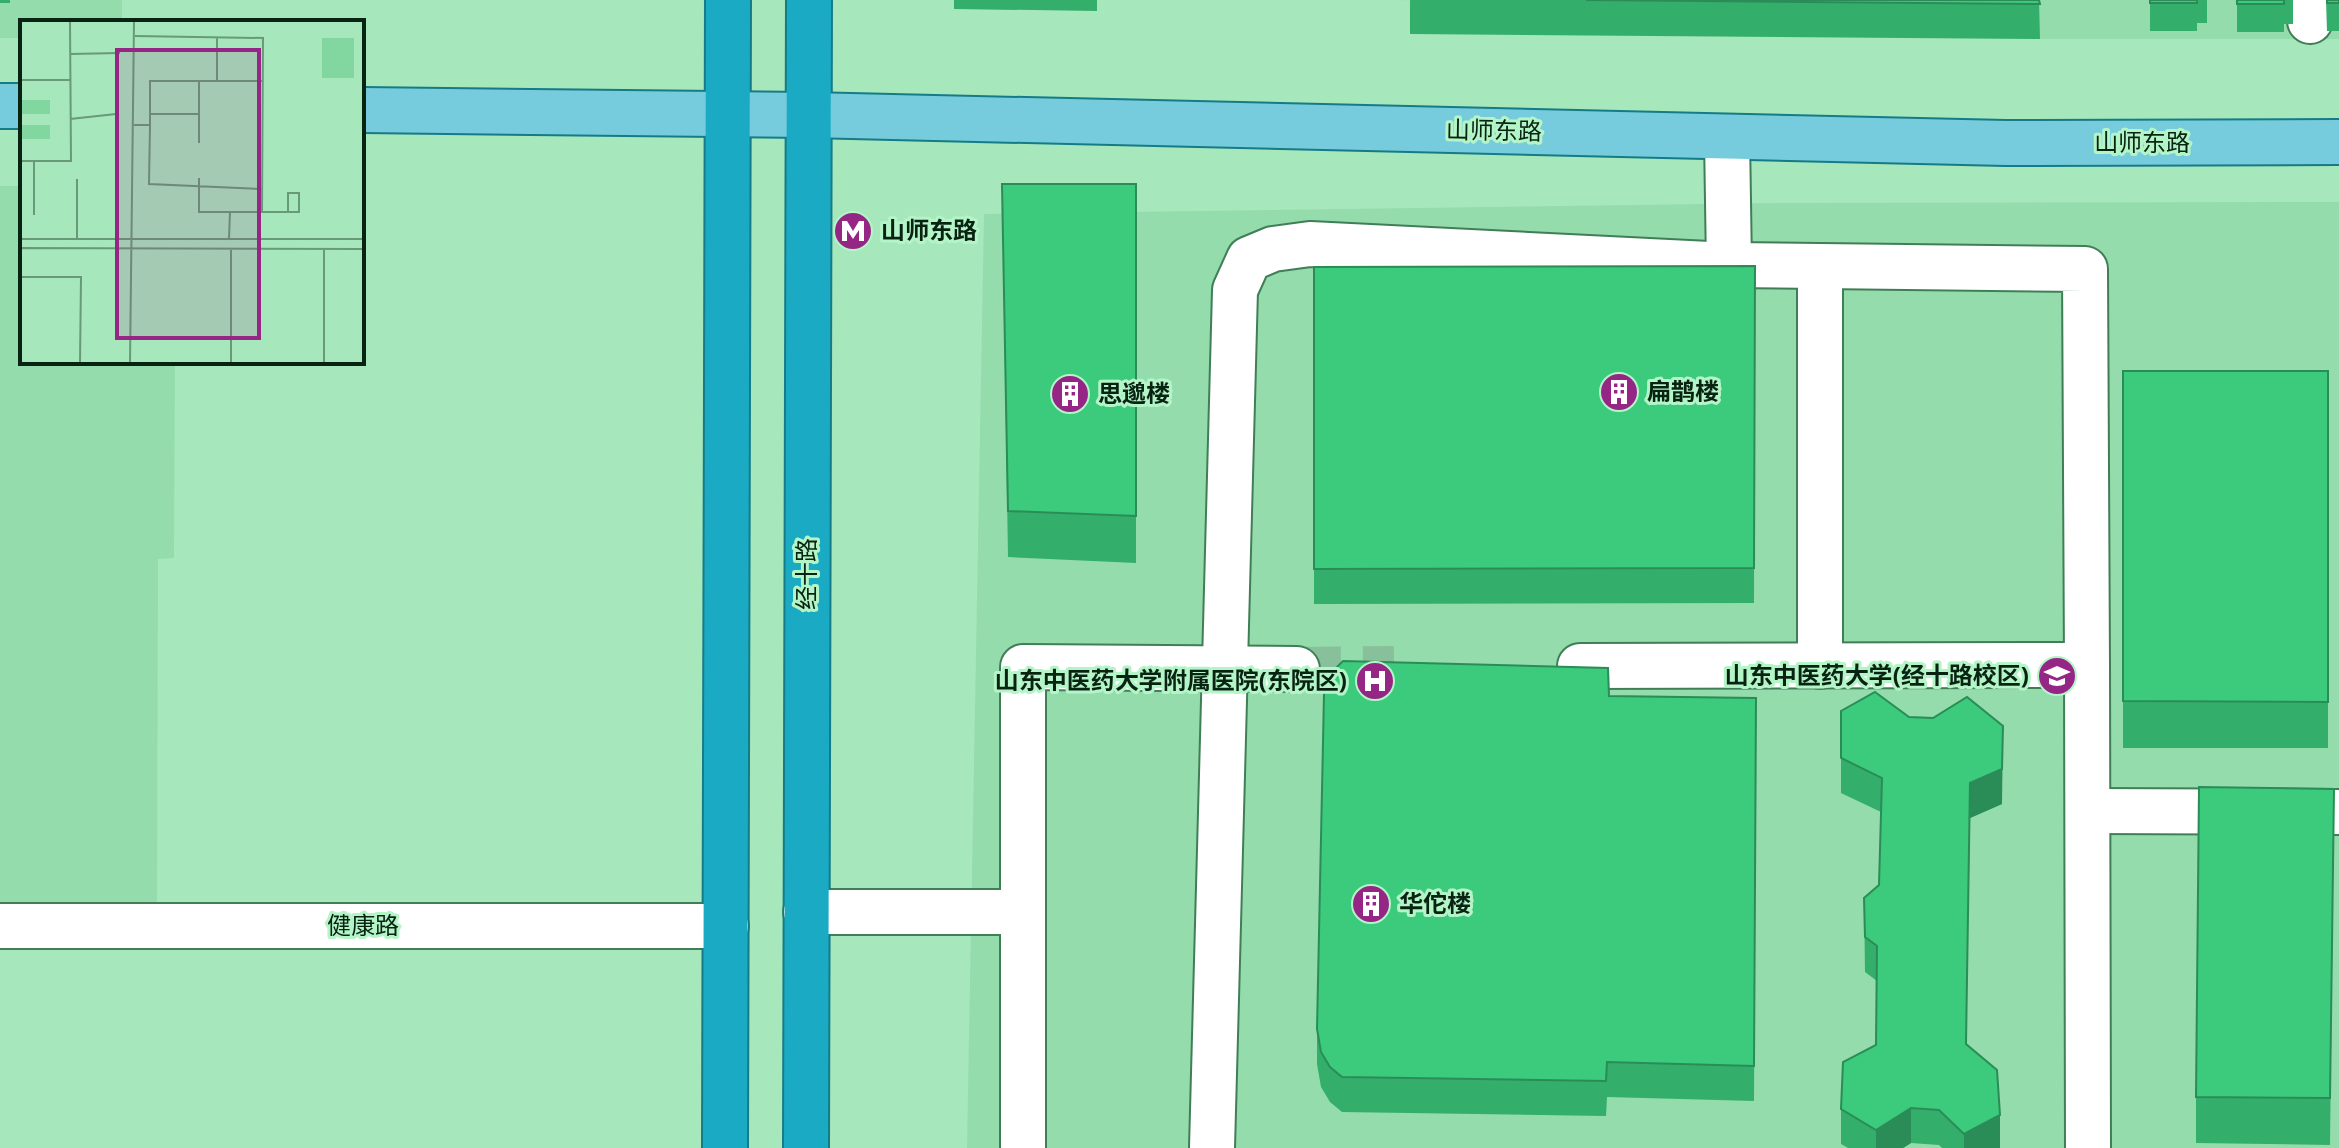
<svg xmlns="http://www.w3.org/2000/svg" width="2339" height="1148" viewBox="0 0 2339 1148" font-family="'Noto Sans','Noto Sans SC',sans-serif">
<rect width="100%" height="100%" fill="#a7e7bc"/>
<g fill="#94dcac">
<path d="M0,0H122V22H22V38H0Z"/>
<path d="M1393,0H2339V39H2040L2035,9Z"/>
<path d="M0,186H22V362H175L174,558L158,559L157,903H0Z"/>
<path d="M2339,202V1148H967L984,214L1778,203Z"/>
</g>
<g fill="none" stroke-linecap="round" stroke-linejoin="round">
<path stroke="#87c09a" stroke-width="44" stroke-dasharray="44 22" stroke-linecap="butt" d="M1297,669L1394,668"/>
<g stroke="#407e57" stroke-width="48">
<g id="minor">
<path d="M2309,0L2310,21"/>
<path d="M1727,137L1729,265L2085,269L2087,665"/>
<path d="M1820,267V666"/>
<path d="M1580,666L2087,665L2088,1148"/>
<path d="M2088,811L2339,812"/>
<path d="M806,912H1023V1148"/>
<path d="M1023,912V667L1297,669"/>
<path d="M0,926H726"/>
<path d="M1212,1148L1235,290L1249,259L1273,249L1310,244L1729,265"/>
</g>
</g>
<g stroke="#157b86" stroke-width="48">
<g id="major">
<path d="M0,106H22"/>
<path d="M362,110L809,115L2006,143L2339,142"/>
</g>
</g>
<g stroke="#157b86" stroke-width="48">
<g id="highway">
<path d="M725,1148L728,0"/>
<path d="M806,1148L809,0"/>
</g>
</g>
<use href="#minor" stroke="#fff" stroke-width="44"/>
<use href="#major" stroke="#76ccdc" stroke-width="44"/>
<use href="#highway" stroke="#1baac4" stroke-width="44"/>
</g>
<g fill="#34ae6b">
<rect x="0" y="0" width="10" height="3"/>
<path d="M954,0H1097V11L954,9Z"/>
<path d="M1410,0H2039L2040,39L1410,34Z"/>
<path d="M2150,0H2207V23H2197V31H2150Z"/>
<path d="M2237,0H2293V24H2284V32H2237Z"/>
<path d="M2326,0H2339V31H2327Z"/>
<path d="M1002,184H1136V563L1008,557Z"/>
<path d="M1755,266L1754,603L1314,604V267Z"/>
<rect x="2123" y="371" width="205" height="377"/>
<path d="M1609,696L1756,698L1754,1101L1607,1097L1606,1116L1342,1112L1330,1102L1321,1087L1317,1064V1029Z"/>
<path d="M1841,711L2002,804L1970,818L1966,1044L2000,1148H1942L1939,1145L1911,1143L1903,1148H1848L1841,1144V1109L1876,1045L1877,981L1865,972L1864,898L1879,885L1881,812L1841,793Z"/>
<path d="M2334,789L2330,1145L2196,1143V1097Z"/>
</g>
<g fill="#2a8d57">
<path d="M2003,726L2002,804L1970,818V783Z"/>
<path d="M1911,1108V1143L1903,1148H1876V1130Z"/>
<path d="M2000,1115V1148H1964V1134Z"/>
</g>
<g fill="#3cca7c" stroke="#2a8d57" stroke-width="2">
<path d="M1586,0H2039L2040,4Z"/>
<rect x="2150" y="0" width="47" height="3"/>
<rect x="2237" y="0" width="47" height="4"/>
<rect x="2327" y="0" width="12" height="3"/>
<path d="M1002,184H1136V516L1008,511Z"/>
<path d="M1755,266L1754,568L1314,569V267Z"/>
<path d="M2123,371H2328V702L2123,701Z"/>
<path d="M1343,661L1608,668L1609,696L1756,698L1754,1066L1607,1062L1606,1081L1342,1077L1330,1067L1321,1052L1317,1029L1324,694L1329,675Z"/>
<path d="M1875,692L1909,717L1933,718L1967,697L2003,726L2002,769L1970,783L1966,1044L1997,1070L2000,1115L1964,1134L1939,1110L1911,1108L1876,1130L1841,1109L1843,1062L1876,1045L1877,946L1865,937L1864,898L1879,885L1882,778L1841,758V711Z"/>
<path d="M2199,787L2334,789L2330,1098L2196,1097Z"/>
</g>
<defs>
<g id="metro-disc" transform="scale(2)"><circle r="9.5" fill="#962686" stroke="#b4f5c8"/><path d="M-5.5 5V-5H-3L0 0L3-5H5.5V5H3V-.5L0 4L-3-.5V5Z" fill="#fff"/></g>
<g id="building-disc" transform="scale(2)"><circle r="9.5" fill="#962686" stroke="#b4f5c8"/><path d="M-4-6H4V6H1V3H-1V6H-4ZM-2.5-4.3h1.7v1.8h-1.7ZM.8-4.3h1.7v1.8H.8ZM-2.5-1h1.7V.8h-1.7ZM.8-1h1.7V.8H.8Z" fill="#fff"/></g>
<g id="university-disc" transform="scale(2)"><circle r="9.5" fill="#962686" stroke="#b4f5c8"/><path d="M0-5L7-2L0 1L-7-2ZM-4 1L0 2.5L4 1V4Q0 6-4 4Z" fill="#fff"/></g>
<g id="hospital-disc" transform="scale(2)"><circle r="9.5" fill="#962686" stroke="#b4f5c8"/><path d="M-5-5h3v3.5h4V-5h3V5h-3V1.5h-4V5h-3Z" fill="#fff"/></g>
</defs>
<g fill-rule="evenodd">
<use href="#metro-disc" x="853" y="231"/>
<use href="#building-disc" x="1619" y="392"/>
<use href="#building-disc" x="1070" y="394"/>
<use href="#university-disc" x="2057" y="676"/>
<use href="#hospital-disc" x="1375" y="681"/>
<use href="#building-disc" x="1371" y="904"/>
</g>
<g text-anchor="middle" stroke-width="6" stroke-linejoin="round" paint-order="stroke">
<g font-size="24" fill="#092313" stroke="#b4f5c8">
<text transform="translate(1494 131) rotate(1)" y="8">山师东路</text>
<text x="2142" y="151">山师东路</text>
<text transform="translate(807 574) rotate(-90)" y="8">经十路</text>
<text x="363" y="934">健康路</text>
</g>
<g font-size="24" font-weight="bold" fill="#092313" stroke="#b4f5c8" text-anchor="start">
<text x="881" y="239">山师东路</text>
<text x="1647" y="400">扁鹊楼</text>
<text x="1098" y="402">思邈楼</text>
<text x="2029" y="684" text-anchor="end">山东中医药大学(经十路校区)</text>
<text x="1347" y="689" text-anchor="end">山东中医药大学附属医院(东院区)</text>
<text x="1399" y="912">华佗楼</text>
</g>
</g>
<g transform="translate(20 20)">
<rect width="344" height="344" fill="#a7e7bc"/>
<path d="M302,18H334V58H302ZM0,80H30V94H0ZM0,105H30V119H0Z" fill="#81d79f"/>
<path fill="none" stroke="#689978" stroke-width="2" d="M115,16L243,18L242,192H210L209,219M50,34L100,33M0,60H50M197,61V18M130,94H179M50,99L96,94M114,105H130V61H179M130,105L129,164L242,169M179,123V61H242M0,141H51L50,1M14,141V195M179,158V192H210M242,192H279V173H268V192M57,218V159M0,219H344M0,228L344,229M1,257H61L60,343M0,342L1,228M110,343L114,1M211,343V230M304,343V229"/>
<path fill="#962686" fill-opacity="0.15" stroke="#962686" stroke-width="4" d="M97,30H239V318H97Z"/>
<rect width="344" height="344" fill="none" stroke="#092313" stroke-width="4"/>
</g>
</svg>
